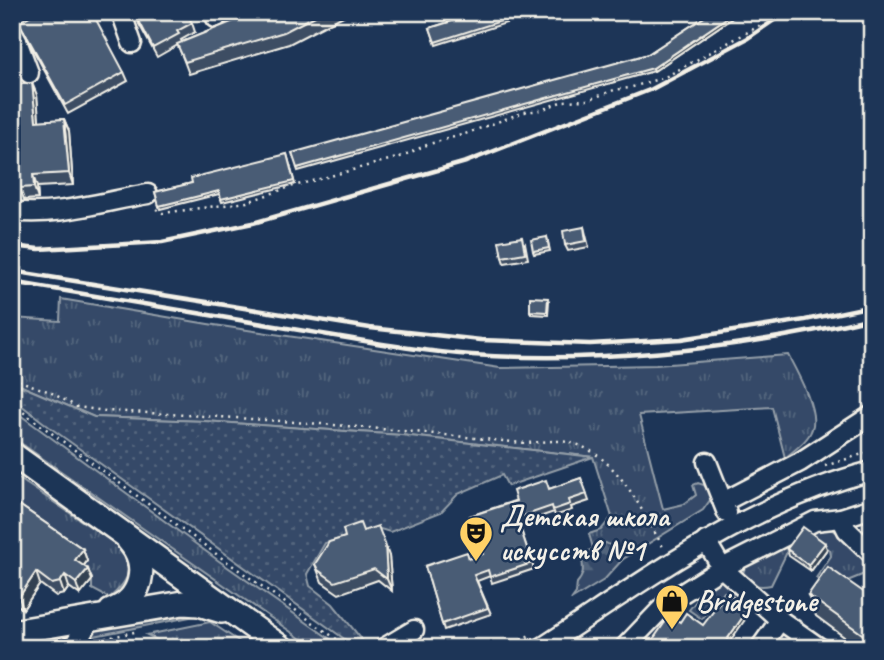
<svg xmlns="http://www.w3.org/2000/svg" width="884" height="660" viewBox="0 0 884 660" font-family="Caveat,sans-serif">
<defs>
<pattern id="grass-tufts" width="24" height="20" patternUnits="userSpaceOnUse" patternTransform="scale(1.75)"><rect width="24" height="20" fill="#354a67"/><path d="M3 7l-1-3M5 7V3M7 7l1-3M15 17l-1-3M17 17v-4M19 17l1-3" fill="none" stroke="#53657d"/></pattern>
<pattern id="forest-firs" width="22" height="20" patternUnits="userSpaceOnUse" patternTransform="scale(1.75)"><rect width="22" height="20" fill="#354a67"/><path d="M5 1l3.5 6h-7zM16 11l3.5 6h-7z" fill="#53657d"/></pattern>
<pattern id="park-dots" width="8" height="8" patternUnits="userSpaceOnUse" patternTransform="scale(1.75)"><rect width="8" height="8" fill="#354a67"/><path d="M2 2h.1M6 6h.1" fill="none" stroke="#53657d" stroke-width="1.8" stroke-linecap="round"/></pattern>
</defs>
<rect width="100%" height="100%" fill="#1d3557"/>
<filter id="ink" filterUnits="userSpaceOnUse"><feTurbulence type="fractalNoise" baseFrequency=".0143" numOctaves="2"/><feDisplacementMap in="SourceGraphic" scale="14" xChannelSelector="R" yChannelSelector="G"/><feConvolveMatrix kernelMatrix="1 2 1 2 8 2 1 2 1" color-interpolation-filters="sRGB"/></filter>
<g filter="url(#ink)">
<g fill="url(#grass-tufts)" stroke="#949ea8" stroke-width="2">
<path d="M61,299L208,324L500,368L656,365L788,355C797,372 819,411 812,429C808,441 794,450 785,458L772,407L639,415L663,509L684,504L696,495L693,485L698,483L704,485L713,496L703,510L623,559L618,550L606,544L593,548L589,534L601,530L612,517L593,457L401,435L204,421L94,417L12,382V318L60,321Z"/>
<path d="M12,409L219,561L343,648H314L12,437Z"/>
<path d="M12,474L113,542C135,564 133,578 109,598L92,589V578L12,506Z"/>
<path d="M821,525L839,533L872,562V571L830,588L816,578L831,556L830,550L806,532L788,550L771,585C756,588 752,585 743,573L747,562L806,530Z"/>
<path d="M715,577L726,580L743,596L724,592L702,619L689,610L704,591L699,587Z"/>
<path d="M179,610L200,615L89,637L96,627Z"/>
<path d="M210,622L249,648H173L147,635Z"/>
<path d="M77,631L65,648H27L16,641Z"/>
</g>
<path fill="url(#forest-firs)" stroke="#949ea8" stroke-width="2" d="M606,543L618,550L623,559L604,580L571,600L576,593L577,583C586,573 582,566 582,554Z"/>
<path fill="url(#park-dots)" stroke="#949ea8" stroke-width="2" d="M12,382L94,417L204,421L401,435L593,457L508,486L502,475L458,494L441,512L390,532L377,528L325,543L307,574L310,586L333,604L363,641V648H357L52,429L12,398Z"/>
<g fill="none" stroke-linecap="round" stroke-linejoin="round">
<g stroke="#f4f1e8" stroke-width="23">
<g id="minor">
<path d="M22,12L18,16L17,41L29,73"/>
<path d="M121,12L132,43"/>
<path d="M213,12L216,18"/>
<path d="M12,211C56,217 105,201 148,194"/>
<path d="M707,462L727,513"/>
<path d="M723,502L800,462L872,415"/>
<path d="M841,518L847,530L872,554"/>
<path d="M706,541L722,568L780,620"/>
<path d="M12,647L13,648"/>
<path d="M72,648L92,618"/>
<path d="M384,648L414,630"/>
<path d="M541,648C646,580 749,502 872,471"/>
<path d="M624,648L667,603L722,568L815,521L841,518L872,508"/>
<path d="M760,648L780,620L820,648"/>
</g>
</g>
<g stroke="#f4f1e8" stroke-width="28">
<g id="major">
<path d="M12,454L282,648"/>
<path d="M111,611C142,600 150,565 129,541"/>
<path d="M12,632L183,603L199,604L222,611"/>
</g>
</g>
<g stroke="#f4f1e8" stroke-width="2.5" stroke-dasharray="2 5" stroke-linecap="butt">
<path d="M156,209L163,213L247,202L290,187L400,157L429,144L465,134L524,112L541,110L563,101L588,100L614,90L629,88L665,77L759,26L763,19L773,15L774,12"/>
<path d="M12,378L50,392L77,407L106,411C242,417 377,427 512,442C543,446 559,433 589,450C625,470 644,516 665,550"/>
<path d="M12,404L219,556L349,648"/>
<path d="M825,466L872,451"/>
<path d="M98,640L139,631"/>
<path d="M509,648L531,634"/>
</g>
<use href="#minor" stroke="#1d3557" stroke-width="18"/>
<use href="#major" stroke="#1d3557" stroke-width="23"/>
<g stroke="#f4f1e8" stroke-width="4.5">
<path d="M12,246L39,249L162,242L253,223L466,162L652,89L748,38L786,12"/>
<path d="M12,271L370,328L481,340L590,344L681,339L805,320L872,306"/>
<path d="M12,282C110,298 207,315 305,331C360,340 416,351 472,355C606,363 741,349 872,318"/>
</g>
</g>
<g fill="#3e4e64" stroke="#f4f1e8" stroke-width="2">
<path d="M256,12H351L289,44L189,74L178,45L157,57L139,24L136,15L192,23L195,32L181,40L182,42Z"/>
<path d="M481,12H541L436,45L430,28Z"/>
<path d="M712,12H741L654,71L298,171L297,168L648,54Z"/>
<path d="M19,22L124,72L128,81L68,114L23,31Z"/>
<path d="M12,74L15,84L37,95L39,121L64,119L69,131L73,185L37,187L38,199L24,200L20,188L18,163L15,164L12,157Z"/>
<path d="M287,154L295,184L222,202L219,194L160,209L155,192L192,183Z"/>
<path d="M584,227L589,247L568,251L565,245Z"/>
<path d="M547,237L550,251L534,254L533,251Z"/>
<path d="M525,243L528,259L504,263L502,257Z"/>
<path d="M549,301L548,315L531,314L530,311Z"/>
<path d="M581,478L589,501L571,507L572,510L555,516L554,512L519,524L534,569L492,583L490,576L477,581L491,614L444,630L425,566L469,559L483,554L470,516Z"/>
<path d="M12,500L83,549L87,561L84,566L88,569L92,580L80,595L69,587L64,594L56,596L40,584L23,609L12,601Z"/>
<path d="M363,531L389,556L392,591L378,580L339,594L322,582L315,564L345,537Z"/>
<path d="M787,549H827L811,571L789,556Z"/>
<path d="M808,595L872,598V648H859L816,616Z"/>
</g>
<g fill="#324051" stroke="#f4f1e8" stroke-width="2">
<path d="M735,12H741L654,71L653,68Z"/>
<path d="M32,83L37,95L40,133L36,121Z"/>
<path d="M64,119L69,131L73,185L69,173Z"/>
<path d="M33,175L37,187L38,199L34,187Z"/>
<path d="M825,543L827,549L811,571L808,565Z"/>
<path d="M385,544L389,556L392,591L387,579Z"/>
<path d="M83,549L87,561L79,572L75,560Z"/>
<path d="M88,569L92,580L80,595L76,583Z"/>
<path d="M36,572L40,584L23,609L19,597Z"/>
<path d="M65,575L69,587L64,594L60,582Z"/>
<path d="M747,611L749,614L725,648H721Z"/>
</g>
<g fill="#485b74" stroke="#f4f1e8" stroke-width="2">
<path d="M37,12H92L124,72L65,105L19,22Z"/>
<path d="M140,12H186L192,23L177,31L179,34L153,48L136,15Z"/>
<path d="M256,12H323L284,32L185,62L177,44Z"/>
<path d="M481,12H529L435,42L430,28Z"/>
<path d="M712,12H735L653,68L297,168L292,153L648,54Z"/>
<path d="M12,79L13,84L32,83L36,121L64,119L69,173L33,175L34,187L20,188L17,151L12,152V139H16L15,127L12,128Z"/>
<path d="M287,154L294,181L221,199L219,191L159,206L155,192L192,183L191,178Z"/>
<path d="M584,227L586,241L565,245L563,231Z"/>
<path d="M522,237L525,253L502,257L499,241Z"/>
<path d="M547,237L549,248L533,251L531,240Z"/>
<path d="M530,297L548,298L547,312L530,311Z"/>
<path d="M581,478L587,494L569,500L570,504L553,510L552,506L517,518L532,563L490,577L488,570L474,575L488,608L442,624L425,566L467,552L469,559L483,554L470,516L516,501L513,491L546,480L549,489Z"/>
<path d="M12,500L83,549L75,560L88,569L76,583L65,575L60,582L52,584L36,572L19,597L12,592Z"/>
<path d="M872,506V520L868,514L869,507Z"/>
<path d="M360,523L363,531L378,526L385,544L387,579L374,569L335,582L318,570L315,564L329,542L345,537L343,529Z"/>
<path d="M803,527L825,543L808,565L787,549Z"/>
<path d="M828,567L872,598V641L808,595Z"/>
<path d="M727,593L733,597L731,599L747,611L721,648H647L670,615L680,622L686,613L703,625Z"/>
</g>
</g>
<defs>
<g id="theatre-pin" transform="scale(1.75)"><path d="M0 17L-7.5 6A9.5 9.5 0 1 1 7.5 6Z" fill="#ffd166" stroke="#1d3557"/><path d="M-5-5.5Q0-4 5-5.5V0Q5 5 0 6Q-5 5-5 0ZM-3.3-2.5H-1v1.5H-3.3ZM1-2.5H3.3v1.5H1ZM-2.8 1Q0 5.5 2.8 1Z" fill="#111"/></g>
<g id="shop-pin" transform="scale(1.75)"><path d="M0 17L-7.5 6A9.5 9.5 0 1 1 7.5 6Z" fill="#ffd166" stroke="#1d3557"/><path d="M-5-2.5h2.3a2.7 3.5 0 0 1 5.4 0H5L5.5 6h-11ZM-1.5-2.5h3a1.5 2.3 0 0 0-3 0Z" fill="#111"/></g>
</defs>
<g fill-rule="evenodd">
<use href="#theatre-pin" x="476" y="533"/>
<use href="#shop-pin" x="672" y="601"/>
</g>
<g text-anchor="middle" stroke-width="5" stroke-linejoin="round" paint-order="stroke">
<g font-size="30" font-weight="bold" fill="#f4f1e8" stroke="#1d3557" text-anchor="start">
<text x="500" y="526">Детская школа<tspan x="500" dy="34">искусств №1</tspan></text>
<text x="696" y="611">Bridgestone</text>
</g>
</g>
<rect width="884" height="660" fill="none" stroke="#1d3557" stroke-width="42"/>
<rect x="21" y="21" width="842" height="618" fill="none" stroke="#f4f1e8" stroke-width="2.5" filter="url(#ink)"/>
</svg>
